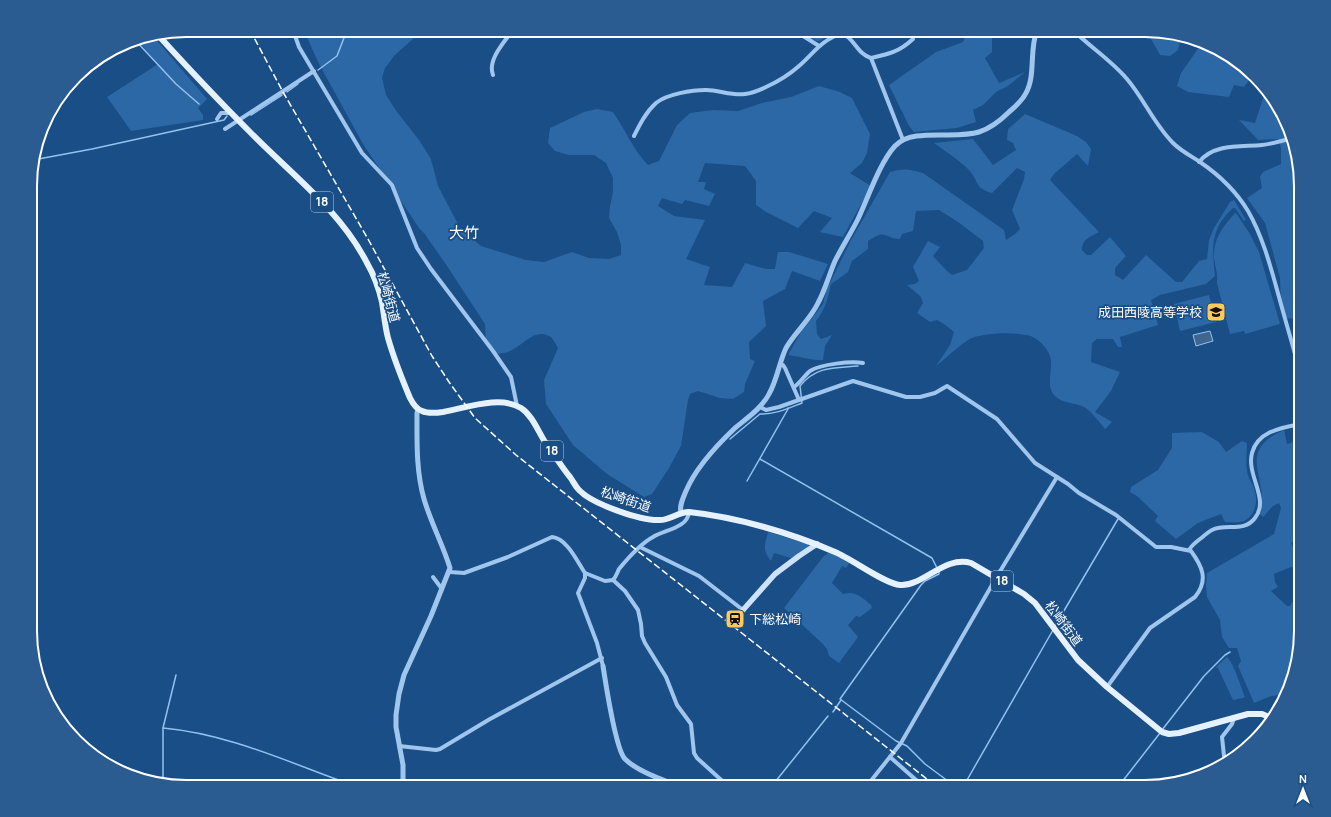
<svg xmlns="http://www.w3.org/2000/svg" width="1331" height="817" viewBox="0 0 1331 817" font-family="Manrope,'Noto Sans JP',sans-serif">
<rect width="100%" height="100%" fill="#194e87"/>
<g fill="#2c68a5">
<path d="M306,30H423L395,55L385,68L382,78L386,95L397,112L419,140L431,159L438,186L460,228L481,246L526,260L544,262L572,252L589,258L609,259L621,255V245L617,232L609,218L610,206L613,192V178L606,163L594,155H569L555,151L548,143L550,128L584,112L597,109L613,112C625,129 633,150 648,165L659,161L677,125L690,113L713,110L738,111L762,103L791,97L819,86L840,92L852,98L870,134L867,153L862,163L850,173L871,186L843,237L820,232L832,218L814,211L798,228L766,212L756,205V181L745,166L705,163L698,182H706L704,189L715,194L709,206L685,200L682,204L662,198L658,206L674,216L705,220L686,259L710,267L704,285L732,287L745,263L766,269H775L778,252H789L828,264L820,281L792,271L785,289L763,301L766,326L749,342L750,359L755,361L745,384L744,392L733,399L720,398L698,391L690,394L688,400L681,446L669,468L652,494L644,497L607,474L573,445L546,404L544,380L558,348C556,345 553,339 551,337C536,327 524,344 512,350C507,353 500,354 494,354L486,344L485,324L445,263L424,233L419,228L363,144L318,62L307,37Z"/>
<path d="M797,30H845V31L841,30L819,41C813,41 803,33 797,30Z"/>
<path d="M968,30H991L992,38V52L985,58L999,83L1025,72L1008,86L996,92L983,105L973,110L976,122L957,128L914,132L909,126L889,85L936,52L963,42Z"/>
<path d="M1151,31L1182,35L1178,50L1170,56L1160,55L1150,37Z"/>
<path d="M153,36L207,99L198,108L203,115V120L131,131L107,97L158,64L137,40Z"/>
<path d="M1202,43L1232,56L1255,81L1250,79L1244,87L1234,85L1229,97L1188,92L1177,86L1181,73Z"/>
<path d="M1265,92L1280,108L1301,176V320L1287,318L1281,303L1280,278L1265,223L1247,198L1262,188L1260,177L1263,172L1281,164V149L1279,139L1258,140L1239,120L1255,123Z"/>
<path d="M1025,114L1077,136L1086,142L1091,149L1088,166L1077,154L1054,174L1050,180L1099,232C1090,237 1082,239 1082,250L1087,255H1091L1110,237L1126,256L1115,268V275L1123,280L1146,255L1176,282H1182L1199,261L1207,259L1209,240L1214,228L1230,202L1234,200L1246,220L1244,221L1235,208H1233C1210,229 1212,248 1215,276L1206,284L1160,295L1151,300L1158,325L1120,337L1122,347H1118L1113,339H1097L1092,343L1091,362L1120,372L1111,391L1095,412L1112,422L1105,429C1099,422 1092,412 1084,407C1074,402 1062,404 1054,395C1045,385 1054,368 1050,356C1047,347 1036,336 1026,335C1012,332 985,333 972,338C964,341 944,360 936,366L950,345L954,332L944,324L937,320L930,322L917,313L923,303L921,297L907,285L915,284L919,281L913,267L928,241L940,247L933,256L947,271L952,275L967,270L984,248L983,241L958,222L939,210L916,211L913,231L902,234L900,239C883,238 887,228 868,241V249L852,261L848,272L831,284C828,298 825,310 816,321L817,334L821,339L832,335L825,346L823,360C815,361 797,356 788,355L801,332L823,304L826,291L850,242L890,172C904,168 909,169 923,173L1004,230L1006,240L1015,234L1020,229L1012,210L1024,179L1025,172L1017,168L992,193C974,188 979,181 969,170C959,160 945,151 934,143L973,139L993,165L1016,150L1013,143L1007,140L1008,129Z"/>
<path d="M1235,213H1236L1250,234L1259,252L1280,324L1245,334L1244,331L1230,334L1217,283C1218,274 1215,266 1214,258C1213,239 1223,226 1235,213Z"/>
<path d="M1209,295L1216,322L1180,331L1174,304Z"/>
<path d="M1284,430L1287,444L1301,440V534L1291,543L1298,559L1297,567H1291L1274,574L1275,582L1278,587L1271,591L1287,606H1290L1301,588V641L1293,679L1288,677L1281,695L1271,696L1254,703L1238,666L1241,661L1237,648H1229L1222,637L1220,620L1207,597L1206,585L1207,573L1274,534L1281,508L1279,503L1273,506L1263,517L1260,514C1270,477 1234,452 1284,430Z"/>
<path d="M1202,432L1219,442L1226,452L1242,441L1247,443C1247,453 1245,465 1248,475C1249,480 1254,485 1255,492C1258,502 1255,516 1244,521C1239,523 1231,522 1225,522L1221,514L1198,523L1176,539L1155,521L1158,516L1137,496L1130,492L1131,487L1158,470L1172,448V433Z"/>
<path d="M768,532L808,544V548L791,558L774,553L771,561C762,550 765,544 768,532Z"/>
<path d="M830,551L850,562L846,568L842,566L832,583L843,594C855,590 863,598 871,605L872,608L860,617L856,616L848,625L858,637L839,663L829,656L827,649L823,644L784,608L823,557Z"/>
<path d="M1227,657C1235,665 1240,686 1245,697L1243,698L1233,700L1218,668L1216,667Z"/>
</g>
<path fill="#3f668f" stroke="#93c2ef" d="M1210,331L1213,341L1196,346L1193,335Z"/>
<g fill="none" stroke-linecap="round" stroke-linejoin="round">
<g stroke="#93c2ef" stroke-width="1.5">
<path d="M135,40L176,84L199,104"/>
<path d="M318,70L337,56L347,30"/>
<path d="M287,92L298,84"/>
<path d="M251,115L282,95"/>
<path d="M33,160L92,149L224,120L227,116"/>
<path d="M730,439L760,414C774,415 789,408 802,403L800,386C816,366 834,368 858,366"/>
<path d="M760,459L932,558L937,568"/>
<path d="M747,481L788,409V408"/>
<path d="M939,571V574L925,581L921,585L840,699L896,741L907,746L925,764L956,787"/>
<path d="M1055,626L1118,519"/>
<path d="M833,712L841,700"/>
<path d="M163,728C231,734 294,765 358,787"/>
<path d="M1162,730L1204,676L1225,655L1230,652"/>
<path d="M163,783V728L176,675"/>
<path d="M771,787L828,716"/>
<path d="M963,787L1053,630"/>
<path d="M1118,787L1160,733"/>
</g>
<g stroke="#a0c6ed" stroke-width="4">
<path d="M293,30L299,47L362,153L392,185L417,248L431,269L493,351L511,377L517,406"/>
<path d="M789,30L800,34L819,46"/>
<path d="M1073,30C1090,47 1111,60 1127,79C1144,99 1154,124 1173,143C1181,151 1191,156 1200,162C1219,175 1236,191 1248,211C1263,237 1271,268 1279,297C1286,323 1294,349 1301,376"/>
<path d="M871,58C889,54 899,52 913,39"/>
<path d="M493,75C487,60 505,41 513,30"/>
<path d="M217,119L221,113H231"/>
<path d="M225,129L314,71"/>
<path d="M634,136C640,124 646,112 656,103C667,94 692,90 706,90C719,90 732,96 745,94C752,93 760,90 766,87C777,82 790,74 799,66C816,51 819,42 842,33C855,39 857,54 871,58L903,140"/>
<path d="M1199,162C1214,143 1242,147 1262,145C1272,144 1280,141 1290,139"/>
<path d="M780,365H783L785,368L799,400"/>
<path d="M794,387C800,383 804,376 810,371C821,364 851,361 863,363"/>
<path d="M760,407L766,410L779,407L853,381L906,397H920L935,393L947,386L997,419L1035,463L1068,484L1079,493L1116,515L1156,547H1171L1191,551C1202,566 1209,580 1195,597L1150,628L1107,687"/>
<path d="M640,547L699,576L743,610"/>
<path d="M1189,550C1192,545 1196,542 1200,539C1204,536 1208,532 1212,530C1226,523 1244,533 1255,518C1270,499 1246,475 1252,453C1258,431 1281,428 1301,424"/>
<path d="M450,572L464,573L508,557L552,537C567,538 578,563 585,573L605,581L613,580C616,577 617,573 619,569C628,558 640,544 653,537C664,530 688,528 689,512"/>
<path d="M585,573V578L578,593L597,643L603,666"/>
<path d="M433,577L442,589"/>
<path d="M613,580L625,591L638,610L641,624L642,636L645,643L666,677L677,705L691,724L694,753L697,758L729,787"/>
<path d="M399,746L436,750L440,749L490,719L602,658"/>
<path d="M890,757L924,787"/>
<path d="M1225,765L1222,737L1232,724L1234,718"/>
<path d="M866,787L901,743L996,578L1057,477"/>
</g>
<g stroke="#a0c6ed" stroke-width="5">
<path d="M681,513C679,506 683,498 686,491C696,467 716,446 735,428C747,418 762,408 769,394C777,380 779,363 786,348C795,332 810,320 818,303C825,290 829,275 835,261C842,247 851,233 858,219C868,198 880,162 895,146C913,127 954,140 979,132C991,128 1000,121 1009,112C1015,107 1022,101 1026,93C1036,75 1029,50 1037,30"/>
<path d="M603,666C606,684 615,748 625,759C638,772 664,780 681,787"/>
<path d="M403,787V765L396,727V715L399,694L404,675L431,616L450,568C443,545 431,523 424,499C416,471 417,442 417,413L418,409"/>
</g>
<path stroke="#cce2f9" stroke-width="5.5" d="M743,610L775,574L799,556L817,544"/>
<path stroke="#e5f1ff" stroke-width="6" d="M158,35C188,68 219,101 250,132C291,174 340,210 367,263C374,275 379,289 382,302C384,314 385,327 388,338C394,359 402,379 410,398C413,404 416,409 422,411C428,414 436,413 443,412C466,408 500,395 521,408C532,415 538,431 545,442C554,454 561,466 570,477C573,481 575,486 579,490C592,504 641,521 660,520C670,520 678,512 689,512C736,517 791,533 835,552C852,559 885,584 900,585C922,587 945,555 971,563L1024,594L1035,603L1078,660L1107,687L1162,732L1169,734L1179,733L1248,714H1262L1274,719"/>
<path stroke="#fff" stroke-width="1.5" stroke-dasharray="7 3" stroke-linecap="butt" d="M250,30L283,92L368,239L432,356L449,382L475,418L516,455L937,787"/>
</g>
<defs>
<g id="school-square" transform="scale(1)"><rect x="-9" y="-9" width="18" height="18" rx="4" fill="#ffc85b" stroke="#194e87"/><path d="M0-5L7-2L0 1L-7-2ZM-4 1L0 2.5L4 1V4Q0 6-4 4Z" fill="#111"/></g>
<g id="station-square" transform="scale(1)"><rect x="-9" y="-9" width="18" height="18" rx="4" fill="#ffc85b" stroke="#194e87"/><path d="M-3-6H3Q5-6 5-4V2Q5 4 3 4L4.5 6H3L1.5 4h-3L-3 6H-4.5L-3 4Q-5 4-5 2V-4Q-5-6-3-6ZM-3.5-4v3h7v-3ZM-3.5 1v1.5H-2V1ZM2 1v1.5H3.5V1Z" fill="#111"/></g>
</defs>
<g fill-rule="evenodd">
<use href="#school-square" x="1216" y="312"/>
<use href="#station-square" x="735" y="619"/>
</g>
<g text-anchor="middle" stroke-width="3.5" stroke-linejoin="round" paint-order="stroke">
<g fill="#194e87" stroke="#bacadb" stroke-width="1">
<rect x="311" y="192" width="22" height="20" rx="3"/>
<rect x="541" y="441" width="22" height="20" rx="3"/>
<rect x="991" y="571" width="22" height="20" rx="3"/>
</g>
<g font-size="12" font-weight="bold" fill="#fff">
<text x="322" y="206">18</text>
<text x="552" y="455">18</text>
<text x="1002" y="585">18</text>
</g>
<g font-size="13" fill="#fff" stroke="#194e87">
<text transform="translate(389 297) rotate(75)" y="5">松崎街道</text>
<text transform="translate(626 499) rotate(19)" y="5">松崎街道</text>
<text transform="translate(1064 623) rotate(53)" y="5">松崎街道</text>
</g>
<g font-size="13" fill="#fff" stroke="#194e87" text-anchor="end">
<text x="1202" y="317">成田西陵高等学校</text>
<text x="749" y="624" text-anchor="start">下総松崎</text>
</g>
<g font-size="15" fill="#fff" stroke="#194e87">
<text x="464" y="238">大竹</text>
</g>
</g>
<path d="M0 0H1331V817H0ZM186 37H1145A149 149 0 0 1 1294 186V631A149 149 0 0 1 1145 780H186A149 149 0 0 1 37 631V186A149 149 0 0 1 186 37Z" fill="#2b5c91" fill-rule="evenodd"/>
<path fill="none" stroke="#fff" stroke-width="2" d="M186 37H1145A149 149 0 0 1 1294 186V631A149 149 0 0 1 1145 780H186A149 149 0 0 1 37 631V186A149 149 0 0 1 186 37Z"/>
<g transform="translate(1303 789)" stroke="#194e87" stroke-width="3" paint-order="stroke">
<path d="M0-3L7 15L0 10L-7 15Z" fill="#ffffff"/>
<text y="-6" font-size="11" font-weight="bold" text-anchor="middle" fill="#ffffff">N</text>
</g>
</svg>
